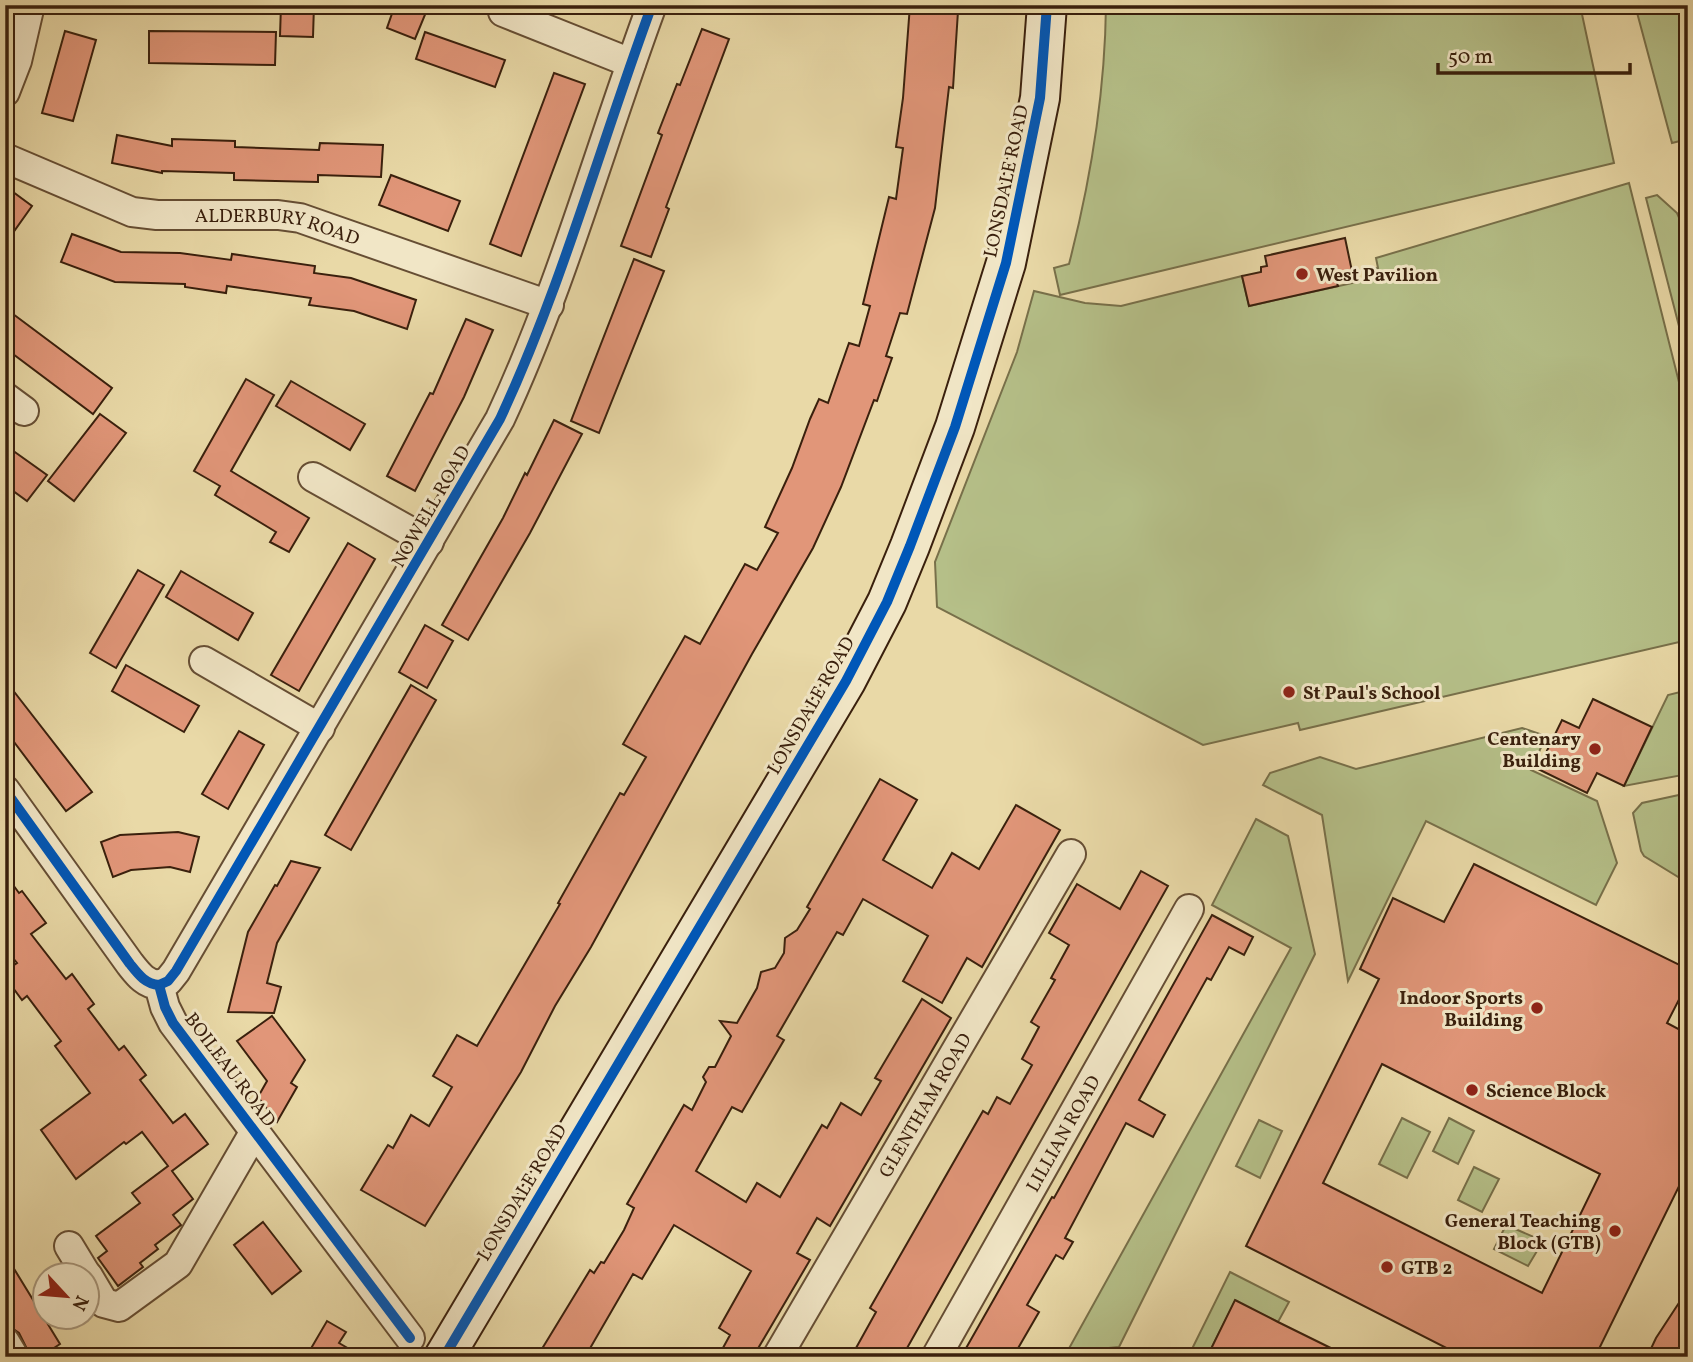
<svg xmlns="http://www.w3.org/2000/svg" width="1693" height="1362" viewBox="0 0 1693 1362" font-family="Vollkorn,serif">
<rect width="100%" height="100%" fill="#e9d9a7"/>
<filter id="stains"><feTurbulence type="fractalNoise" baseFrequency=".00286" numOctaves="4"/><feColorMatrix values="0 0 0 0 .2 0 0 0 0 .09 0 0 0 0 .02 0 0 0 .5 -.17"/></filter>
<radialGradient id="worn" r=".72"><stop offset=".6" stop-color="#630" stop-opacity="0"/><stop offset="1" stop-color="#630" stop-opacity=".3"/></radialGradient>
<g fill="#b5bf88" stroke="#78704a" stroke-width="2">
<path d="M1106,5H1580L1614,163L1060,295L1054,268L1069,264C1091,179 1105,93 1106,5Z"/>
<path d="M1635,5H1688V139L1672,143Z"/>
<path d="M1629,183L1688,418V640L1300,730L1298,723L1203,745L937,607L935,562L1017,352L1034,291L1085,303L1121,306L1242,276L1249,306L1366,280L1364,271L1378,268L1376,258Z"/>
<path d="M1657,195L1677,213L1688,238V361L1646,198Z"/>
<path d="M1688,690V774L1624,786L1668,695Z"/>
<path d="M1522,728L1546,736L1531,770L1597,801L1617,863L1596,905L1426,821L1348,981L1322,815L1263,785L1270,773L1320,757L1356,769Z"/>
<path d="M1688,793V883L1644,856L1641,851L1633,813L1642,803Z"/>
<path d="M1256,819L1288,836L1315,954L1119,1347L1067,1352L1291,948L1212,905Z"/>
<path d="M1402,1118L1430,1132L1407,1178L1379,1164Z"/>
<path d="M1449,1118L1474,1131L1458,1164L1433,1151Z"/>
<path d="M1259,1120L1282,1131L1260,1178L1236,1166Z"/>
<path d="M1474,1167L1499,1179L1482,1212L1458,1200Z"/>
<path d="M1506,1225L1543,1241L1528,1266L1494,1249Z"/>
<path d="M1230,1272L1289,1302L1278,1322L1235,1301L1207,1357H1188Z"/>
</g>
<g fill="#e19679" stroke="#3a200d" stroke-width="2" fill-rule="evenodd">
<path d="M281,5H314L313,37L280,36Z"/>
<path d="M395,5H429L415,39L387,28Z"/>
<path d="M910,5H953V11H958L953,88L949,87L935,208L907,314L900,313L886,356L892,358L877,401L874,400L841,487L813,548L752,654L591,947L555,1006L521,1072L425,1226L361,1190L388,1145L393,1148L411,1115L429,1126L452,1087L433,1076L457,1035L477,1046L560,904L558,903L620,793L624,795L646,757L623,744L685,636L700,644L745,564L757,570L778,533L765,527L792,468L810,419L819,399L828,403L849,343L859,346L870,306L863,304L889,197L896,199L903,148L896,147L903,98Z"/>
<path d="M702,29L729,39L666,207L669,209L651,257L621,246L662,135L658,133L677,84L680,85Z"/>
<path d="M65,31L96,40L73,121L42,113Z"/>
<path d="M149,31L276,32L275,65L149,63Z"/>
<path d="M425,32L505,60L495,87L416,59Z"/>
<path d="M554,73L585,84L521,256L490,244Z"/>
<path d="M117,135L172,146V139L235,141V147L319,150L320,143L383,145L381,177L318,175V182L234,180V173L162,171V173L112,163Z"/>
<path d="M391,175L460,201L448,231L379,205Z"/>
<path d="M5,186L32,206L5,244Z"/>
<path d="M72,234L121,252L180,253L231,260L232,254L315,266L314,273L351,278L416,300L407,329L354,311L309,305L311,298L227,286L226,293L185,287V284L115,282L61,262Z"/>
<path d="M1345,238L1353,276L1336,280L1338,286L1249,306L1242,276L1261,272V267L1267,266L1265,256Z"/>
<path d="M634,259L664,271L599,433L571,421Z"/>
<path d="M5,308L112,388L93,414L5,348Z"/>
<path d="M466,319L493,330L464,397L415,491L387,476L430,393L433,394Z"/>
<path d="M246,379L274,395L231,471L309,518L289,552L270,542L276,532L215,495L220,486L194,471Z"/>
<path d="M291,381L365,424L350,450L276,406Z"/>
<path d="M100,414L126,433L74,501L48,481Z"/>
<path d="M554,420L582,434L530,533L468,640L442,625L503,518L525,473L527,475Z"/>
<path d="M5,445L47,475L27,501L5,485Z"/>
<path d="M348,543L375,559L299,691L271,675Z"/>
<path d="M138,570L164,585L116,668L90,653Z"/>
<path d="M181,571L253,613L238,640L166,597Z"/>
<path d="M425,625L453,641L427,688L399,672Z"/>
<path d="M126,665L199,706L184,732L112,691Z"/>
<path d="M5,680L92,792L66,811L5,730Z"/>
<path d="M411,685L436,700L351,850L325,835Z"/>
<path d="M1593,699L1652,727L1624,786L1597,773L1587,793L1538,769L1562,720L1579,728Z"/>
<path d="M239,731L264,745L228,809L202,794Z"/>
<path d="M880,779L917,800L883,860L932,888L952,853L979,869L1016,805L1060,830L982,967L967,958L942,1003L903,981L928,936L863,899L843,935L837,932L777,1036L784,1040L742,1112L732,1107L696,1171L746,1202L757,1183L780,1197L822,1125L827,1128L841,1103L861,1115L881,1081L875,1078L922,999L951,1018L830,1226L817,1218L797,1253L810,1260L753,1357H718L730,1335L719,1328L751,1271L674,1225L642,1279L633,1274L585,1357H537L590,1270L594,1273L601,1262L604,1263L624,1230L634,1208L627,1204L684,1105L692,1110L706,1082L703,1077L709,1067H715L731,1036L720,1021L737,1023L757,988L761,972L775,968L784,953L785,938L797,930L810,909L807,907Z"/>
<path d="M178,832L199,837L190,872L170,867L131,870L113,877L101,842L120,835Z"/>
<path d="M291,861L320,868L277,943L267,983L281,987L274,1013L228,1012L248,932L275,885L277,886Z"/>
<path d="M1474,864L1688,969V982L1667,1023L1688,1034V1168L1595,1357H1464L1246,1246L1379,979L1360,969L1393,898L1444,922ZM1382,1064L1600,1174L1542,1293L1323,1183Z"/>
<path d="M1141,871L1168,886L902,1357H851L876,1312L870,1308L983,1111L988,1114L997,1097L1010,1104L1032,1065L1022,1059L1039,1027L1031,1022L1055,980L1051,978L1069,945L1049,933L1077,884L1120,909Z"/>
<path d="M5,874L19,893L22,891L46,923L31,934L66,979L72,974L94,1004L88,1009L119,1050L124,1046L146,1075L140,1080L173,1123L185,1114L208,1144L172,1171L193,1199L173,1215L181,1225L155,1245L158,1249L140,1263L143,1267L118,1286L98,1258L107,1251L96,1236L140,1203L132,1193L168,1166L142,1132L126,1144L124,1142L76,1179L41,1130L90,1093L55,1046L61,1041L27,996L22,1000L5,977V971L17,963L5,948Z"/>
<path d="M1212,915L1253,937L1244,955L1229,947L1211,980L1207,978L1139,1100L1165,1115L1153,1137L1126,1123L1065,1238L1073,1242L1063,1259L1056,1255L1027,1305L1039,1312L1013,1357H961L1052,1197L1054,1198Z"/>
<path d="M272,1016L305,1060L291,1083L297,1087L277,1122L258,1097L267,1081L237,1041Z"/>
<path d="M263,1222L301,1271L272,1294L234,1245Z"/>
<path d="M5,1254L60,1344L54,1348L60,1357H31L19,1333L9,1326L5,1321Z"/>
<path d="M1688,1289V1357H1647L1656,1338Z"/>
<path d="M1235,1300L1278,1322L1349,1357H1207Z"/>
<path d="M327,1321L346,1332L339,1343L363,1357H306Z"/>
</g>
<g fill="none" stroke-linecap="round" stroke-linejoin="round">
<g stroke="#664e34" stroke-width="32">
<g id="street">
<path d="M503,12L631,63"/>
<path d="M5,92L17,61L30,5"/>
<path id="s1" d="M5,158L132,212L157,215H278L300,218L549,305"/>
<path d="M5,397L24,411"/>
<path d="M313,477L429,542"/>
<path d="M204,661L320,728"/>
<path d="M5,790L130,964C138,974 145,984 159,985L165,1007L173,1023L410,1338"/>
<path d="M159,985L168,981L176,971L500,419C562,286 601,143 652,5"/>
<path d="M69,1246L86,1274"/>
<path d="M88,1276L104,1303L119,1307L178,1264L255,1131"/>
<path d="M5,1342L14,1357"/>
<path id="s2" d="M777,1357L1071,854"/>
<path id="s3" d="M936,1357L1189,909"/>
</g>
</g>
<g stroke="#3a200d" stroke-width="42">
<path id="secondary" d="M444,1357L846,681L887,602L910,546L955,427L1006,263L1040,98L1047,5"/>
</g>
<use href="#street" stroke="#f1e6c6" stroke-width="28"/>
<use href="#secondary" stroke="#f1e6c6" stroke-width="38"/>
<g stroke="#f1e6c6" stroke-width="15">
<g id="cycleway">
<path d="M5,790L130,964C138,974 145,984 159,985L165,1007L173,1023L410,1338"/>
<path d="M159,985L168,981L176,971L500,419C562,286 601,143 652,5"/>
<path d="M444,1357L846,681L887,602L910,546L955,427L1006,263L1040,98L1047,5"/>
</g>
</g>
<use href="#cycleway" stroke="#0057b8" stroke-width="10"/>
</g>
<g fill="#8f2418" stroke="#f1e6c6" stroke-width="2.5">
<circle cx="1302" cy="274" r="7"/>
<circle cx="1289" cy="692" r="7"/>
<circle cx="1595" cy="749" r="7"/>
<circle cx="1537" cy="1008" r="7"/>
<circle cx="1472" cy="1090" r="7"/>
<circle cx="1615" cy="1231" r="7"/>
<circle cx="1387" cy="1267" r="7"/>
</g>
<g text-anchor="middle" stroke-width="6" stroke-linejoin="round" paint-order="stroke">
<g font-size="19" fill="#3a200d" stroke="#f1e6c6">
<text transform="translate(1005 181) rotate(-78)" y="7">LONSDALE ROAD</text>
<text dy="7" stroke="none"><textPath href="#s1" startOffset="285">ALDERBURY ROAD</textPath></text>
<text transform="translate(430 506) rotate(-60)" y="7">NOWELL ROAD</text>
<text transform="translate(810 705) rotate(-60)" y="7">LONSDALE ROAD</text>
<text transform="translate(231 1069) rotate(53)" y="7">BOILEAU ROAD</text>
<text dy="7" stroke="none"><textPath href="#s2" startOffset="292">GLENTHAM ROAD</textPath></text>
<text dy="7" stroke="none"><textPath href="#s3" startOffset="257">LILLIAN ROAD</textPath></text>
<text transform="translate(521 1192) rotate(-59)" y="7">LONSDALE ROAD</text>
</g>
<g font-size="19" font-weight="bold" fill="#3a200d" stroke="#f1e6c6" text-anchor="start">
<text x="1316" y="281">West Pavilion</text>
<text x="1303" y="699">St Paul's School</text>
<text x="1581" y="745" text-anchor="end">Centenary<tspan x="1581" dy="22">Building</tspan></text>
<text x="1523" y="1004" text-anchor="end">Indoor Sports<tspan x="1523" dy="22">Building</tspan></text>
<text x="1486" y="1097">Science Block</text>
<text x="1601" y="1227" text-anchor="end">General Teaching<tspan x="1601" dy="22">Block (GTB)</tspan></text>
<text x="1401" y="1274">GTB 2</text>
</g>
</g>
<rect width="1693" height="1362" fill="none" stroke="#e9d9a7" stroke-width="28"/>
<rect x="7" y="7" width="1679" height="1348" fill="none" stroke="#3a200d" stroke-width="3.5"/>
<rect x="14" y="14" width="1665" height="1334" fill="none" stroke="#3a200d" stroke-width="2"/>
<g transform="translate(66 1296) rotate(116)"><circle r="33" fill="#f1e6c6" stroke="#a8977c" stroke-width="2"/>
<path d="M0-5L12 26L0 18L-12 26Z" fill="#8f2418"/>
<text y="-10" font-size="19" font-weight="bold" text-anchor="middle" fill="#3a200d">N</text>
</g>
<path d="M1438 63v10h192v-10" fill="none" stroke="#3a200d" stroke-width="3.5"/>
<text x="1448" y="63" font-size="21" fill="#3a200d" stroke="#f1e6c6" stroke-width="5" paint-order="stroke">50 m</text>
<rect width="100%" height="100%" filter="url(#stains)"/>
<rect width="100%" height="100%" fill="url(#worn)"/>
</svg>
